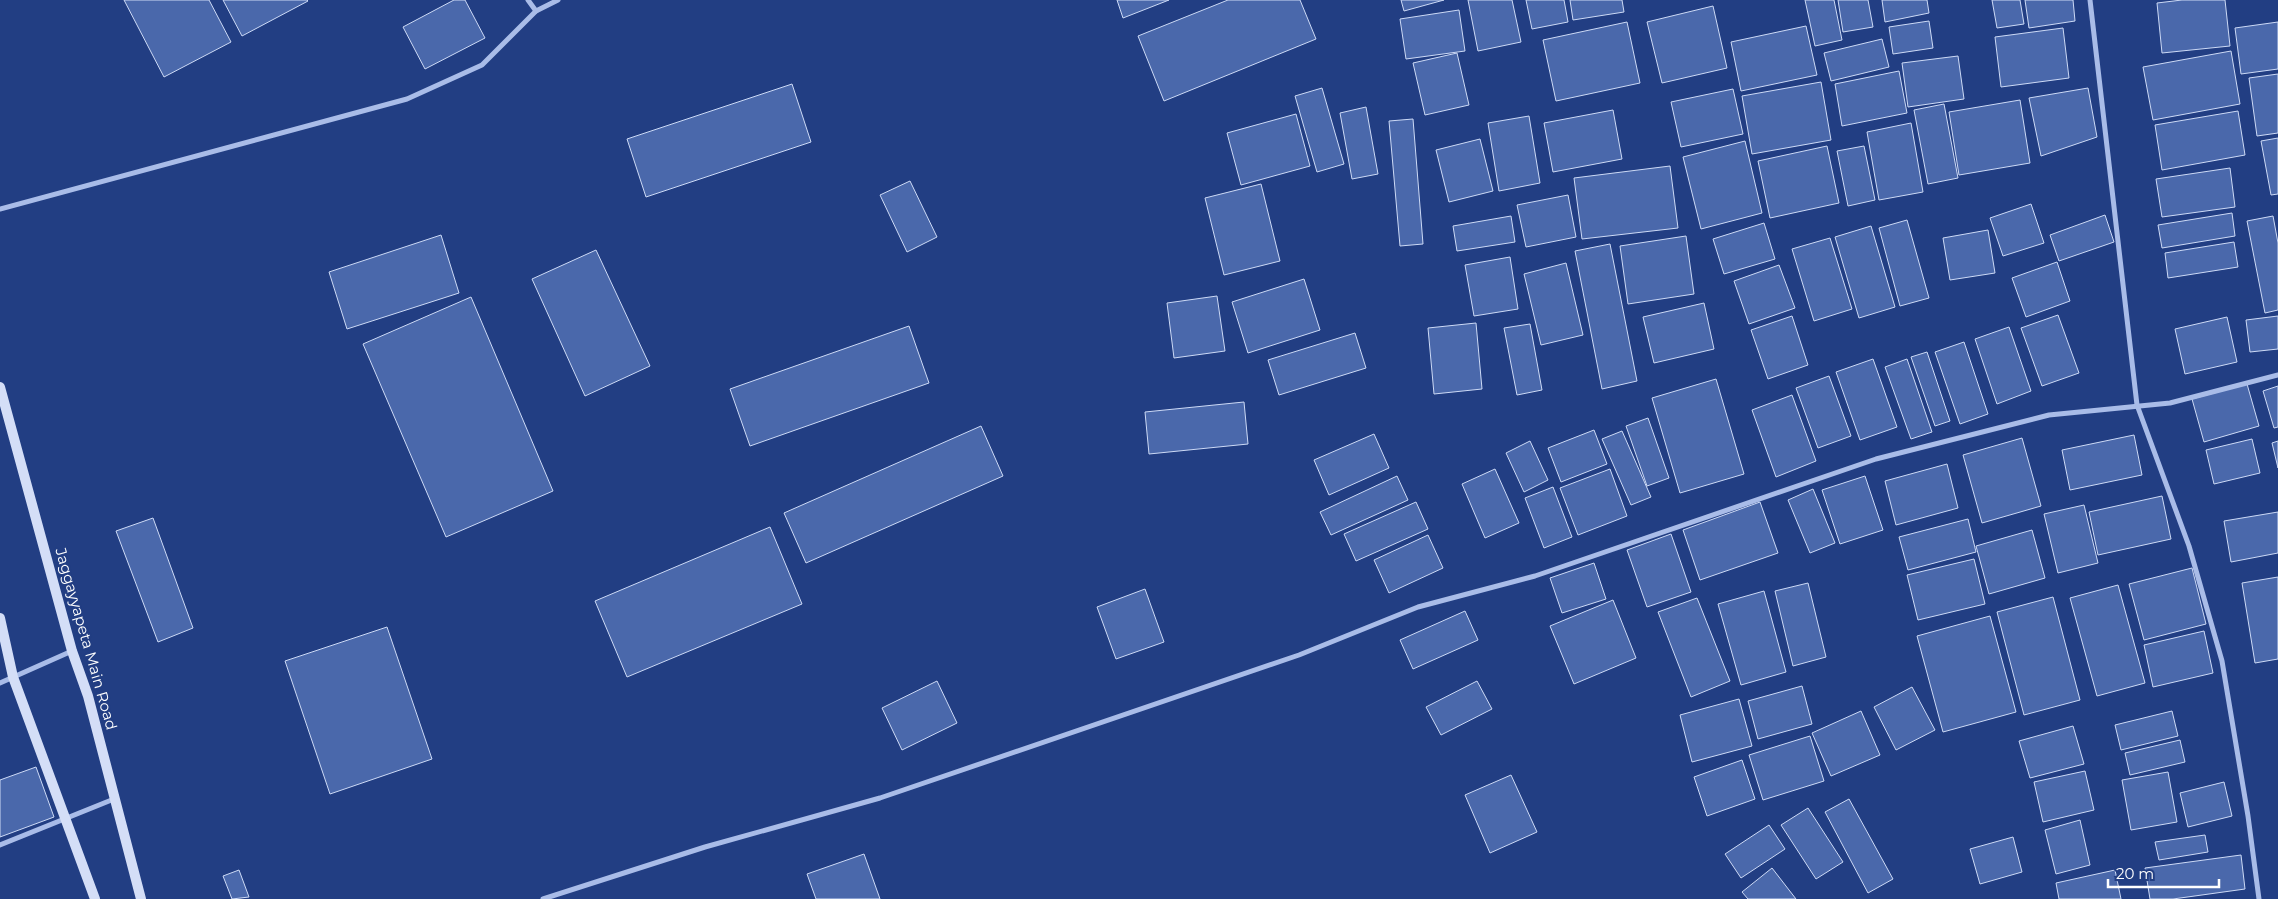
<svg xmlns="http://www.w3.org/2000/svg" width="2278" height="899" viewBox="0 0 2278 899" font-family="Montserrat,sans-serif">
<rect width="100%" height="100%" fill="#223e83"/>
<g fill="#4a68ab" stroke="#cddaf6">
<path d="M124,0H209L231,42L164,77Z"/>
<path d="M223,0H307L308,1L242,36Z"/>
<path d="M454,0H465L485,38L425,69L403,27Z"/>
<path d="M1117,0H1169L1123,18Z"/>
<path d="M1228,0H1300L1316,39L1164,101L1138,36Z"/>
<path d="M1401,0H1444L1404,11Z"/>
<path d="M1468,0H1512L1521,42L1478,51Z"/>
<path d="M1526,0H1564L1568,22L1532,29Z"/>
<path d="M1570,0H1622L1624,12L1573,20Z"/>
<path d="M1805,0H1834L1842,40L1815,46Z"/>
<path d="M1838,0H1868L1873,27L1843,32Z"/>
<path d="M1882,0H1927L1929,13L1885,22Z"/>
<path d="M1992,0H2020L2024,24L1997,28Z"/>
<path d="M2025,0H2073L2075,21L2029,28Z"/>
<path d="M2182,0H2225L2230,46L2162,53L2157,3Z"/>
<path d="M1713,6L1727,68L1662,83L1647,22Z"/>
<path d="M1459,10L1465,51L1406,59L1400,19Z"/>
<path d="M1929,21L1933,48L1893,54L1889,27Z"/>
<path d="M1627,22L1640,83L1556,101L1543,40Z"/>
<path d="M2278,22V69L2241,74L2235,28Z"/>
<path d="M1806,26L1817,75L1741,91L1731,42Z"/>
<path d="M2063,28L2069,78L2001,87L1995,37Z"/>
<path d="M1882,39L1889,67L1831,81L1824,53Z"/>
<path d="M2231,51L2240,104L2153,120L2143,67Z"/>
<path d="M1457,53L1469,105L1425,115L1413,63Z"/>
<path d="M1958,56L1964,99L1908,107L1902,63Z"/>
<path d="M1899,71L1907,113L1842,126L1835,84Z"/>
<path d="M2278,74V133L2257,136L2249,78Z"/>
<path d="M1821,82L1831,140L1752,154L1742,96Z"/>
<path d="M792,84L811,142L646,197L627,139Z"/>
<path d="M1322,88L1344,164L1317,172L1295,96Z"/>
<path d="M2088,88L2097,137L2041,156L2029,98Z"/>
<path d="M1733,89L1743,134L1681,147L1671,102Z"/>
<path d="M2020,100L2030,163L1959,175L1949,112Z"/>
<path d="M1944,104L1958,178L1928,184L1914,110Z"/>
<path d="M1366,107L1378,174L1352,179L1340,113Z"/>
<path d="M1613,110L1622,159L1553,172L1544,123Z"/>
<path d="M2238,111L2245,155L2162,170L2155,125Z"/>
<path d="M1296,114L1310,166L1241,185L1227,133Z"/>
<path d="M1529,116L1540,183L1499,191L1488,123Z"/>
<path d="M1413,119L1423,244L1400,246L1389,121Z"/>
<path d="M1911,123L1923,192L1879,200L1867,132Z"/>
<path d="M2278,138V194L2271,195L2261,141Z"/>
<path d="M1480,139L1493,191L1449,202L1436,150Z"/>
<path d="M1745,141L1762,213L1701,229L1683,157Z"/>
<path d="M1827,146L1839,203L1770,218L1758,161Z"/>
<path d="M1864,146L1875,200L1848,206L1837,151Z"/>
<path d="M1670,166L1678,228L1582,239L1574,178Z"/>
<path d="M2230,168L2235,207L2162,217L2156,179Z"/>
<path d="M910,181L937,237L907,252L880,195Z"/>
<path d="M1261,184L1280,261L1224,275L1205,198Z"/>
<path d="M1568,195L1576,237L1526,247L1517,205Z"/>
<path d="M2031,204L2044,243L2003,256L1990,218Z"/>
<path d="M2232,213L2235,236L2162,248L2158,225Z"/>
<path d="M2105,215L2114,242L2059,261L2050,235Z"/>
<path d="M1511,216L1515,242L1457,251L1453,226Z"/>
<path d="M2273,216L2278,243V310L2265,313L2247,221Z"/>
<path d="M1907,220L1929,298L1900,306L1879,228Z"/>
<path d="M1764,223L1775,259L1724,274L1713,239Z"/>
<path d="M1871,226L1895,307L1859,318L1835,237Z"/>
<path d="M1988,230L1995,273L1950,280L1943,238Z"/>
<path d="M441,235L459,293L347,329L329,272Z"/>
<path d="M1686,236L1694,294L1628,304L1620,246Z"/>
<path d="M1830,238L1852,309L1814,321L1792,249Z"/>
<path d="M2234,242L2238,267L2168,278L2165,253Z"/>
<path d="M1610,244L1637,381L1602,389L1575,251Z"/>
<path d="M596,250L650,366L585,396L532,279Z"/>
<path d="M1510,257L1518,309L1474,316L1465,265Z"/>
<path d="M2057,262L2070,301L2026,317L2012,278Z"/>
<path d="M1566,263L1583,335L1541,345L1524,274Z"/>
<path d="M1779,265L1795,308L1749,324L1734,281Z"/>
<path d="M1304,279L1320,330L1248,353L1232,302Z"/>
<path d="M1217,296L1225,351L1174,358L1167,303Z"/>
<path d="M471,297L553,491L446,537L363,344Z"/>
<path d="M1704,303L1714,349L1654,363L1643,317Z"/>
<path d="M2058,315L2079,373L2042,386L2021,328Z"/>
<path d="M1792,316L1808,365L1768,379L1751,330Z"/>
<path d="M2278,316V349L2250,352L2246,320Z"/>
<path d="M2227,317L2237,362L2185,374L2175,329Z"/>
<path d="M1476,323L1482,389L1434,394L1428,328Z"/>
<path d="M1530,324L1542,390L1517,395L1504,328Z"/>
<path d="M909,326L929,383L750,446L730,389Z"/>
<path d="M2009,327L2031,391L1997,404L1975,339Z"/>
<path d="M1355,333L1366,368L1279,395L1268,360Z"/>
<path d="M1964,342L1988,414L1960,424L1935,352Z"/>
<path d="M1927,352L1950,421L1935,426L1911,357Z"/>
<path d="M1873,359L1897,427L1860,440L1836,372Z"/>
<path d="M1907,359L1932,432L1911,439L1885,367Z"/>
<path d="M1829,376L1851,436L1818,448L1796,388Z"/>
<path d="M1716,379L1744,474L1680,493L1652,398Z"/>
<path d="M2247,384L2259,426L2204,442L2192,399Z"/>
<path d="M2278,386V427L2274,428L2263,391Z"/>
<path d="M1792,395L1816,461L1776,477L1752,410Z"/>
<path d="M1244,402L1248,444L1149,454L1145,412Z"/>
<path d="M1648,418L1669,478L1647,486L1626,426Z"/>
<path d="M981,426L1003,476L806,563L784,513Z"/>
<path d="M1594,430L1607,464L1561,482L1548,448Z"/>
<path d="M1622,431L1651,497L1631,505L1602,439Z"/>
<path d="M1374,434L1389,468L1329,495L1314,460Z"/>
<path d="M2134,435L2142,475L2070,490L2062,450Z"/>
<path d="M2022,438L2041,506L1982,523L1963,455Z"/>
<path d="M2252,439L2260,473L2214,484L2206,450Z"/>
<path d="M1530,441L1548,480L1524,492L1506,453Z"/>
<path d="M2278,441V468L2272,443Z"/>
<path d="M1947,464L1958,508L1896,525L1885,481Z"/>
<path d="M1495,469L1519,523L1485,538L1462,484Z"/>
<path d="M1610,469L1627,516L1578,535L1560,488Z"/>
<path d="M1397,476L1408,500L1331,535L1320,512Z"/>
<path d="M1865,476L1883,530L1840,544L1822,490Z"/>
<path d="M1553,487L1572,537L1544,548L1525,498Z"/>
<path d="M1813,489L1835,543L1810,553L1788,500Z"/>
<path d="M2162,496L2171,539L2098,555L2089,512Z"/>
<path d="M1416,502L1428,529L1356,561L1344,534Z"/>
<path d="M1760,502L1778,553L1700,580L1683,530Z"/>
<path d="M2084,505L2098,563L2058,573L2044,514Z"/>
<path d="M2278,512V553L2231,562L2224,521Z"/>
<path d="M153,518L193,628L158,642L116,531Z"/>
<path d="M1968,519L1976,552L1908,570L1899,537Z"/>
<path d="M770,527L802,604L627,677L595,601Z"/>
<path d="M2032,530L2045,578L1989,594L1976,546Z"/>
<path d="M1671,534L1691,592L1647,607L1627,550Z"/>
<path d="M1428,535L1443,568L1389,593L1374,560Z"/>
<path d="M1974,559L1985,604L1918,620L1907,575Z"/>
<path d="M1594,563L1606,599L1562,613L1550,578Z"/>
<path d="M2192,568L2206,624L2144,640L2129,584Z"/>
<path d="M2278,577V659L2255,663L2242,583Z"/>
<path d="M1808,583L1826,657L1793,666L1775,591Z"/>
<path d="M2118,585L2145,683L2097,696L2070,598Z"/>
<path d="M1145,589L1164,642L1116,659L1097,607Z"/>
<path d="M1764,591L1786,672L1741,685L1718,604Z"/>
<path d="M2053,597L2080,700L2024,715L1997,612Z"/>
<path d="M1697,598L1730,681L1691,697L1658,612Z"/>
<path d="M1613,600L1636,658L1574,684L1550,626Z"/>
<path d="M1465,611L1478,640L1413,669L1400,640Z"/>
<path d="M1990,616L2016,712L1943,732L1917,636Z"/>
<path d="M387,627L432,759L330,794L285,661Z"/>
<path d="M2204,631L2213,673L2153,687L2144,645Z"/>
<path d="M937,681L957,723L902,750L882,708Z"/>
<path d="M1477,681L1492,709L1441,735L1426,707Z"/>
<path d="M1802,686L1812,724L1758,739L1748,701Z"/>
<path d="M1912,687L1935,730L1896,750L1874,707Z"/>
<path d="M1739,699L1752,746L1692,762L1680,715Z"/>
<path d="M1861,711L1880,755L1831,776L1812,733Z"/>
<path d="M2172,711L2178,736L2121,750L2115,725Z"/>
<path d="M2073,726L2084,764L2030,778L2019,741Z"/>
<path d="M1810,736L1824,781L1763,800L1749,755Z"/>
<path d="M2180,740L2185,762L2130,775L2125,753Z"/>
<path d="M1742,760L1755,799L1707,816L1694,777Z"/>
<path d="M36,767L54,817L0,837V780Z"/>
<path d="M2085,771L2094,810L2043,822L2034,782Z"/>
<path d="M2168,772L2177,822L2131,830L2122,780Z"/>
<path d="M1511,775L1537,832L1490,853L1465,795Z"/>
<path d="M2224,782L2232,816L2188,827L2180,793Z"/>
<path d="M1849,799L1893,879L1868,893L1825,812Z"/>
<path d="M1808,808L1843,862L1816,879L1781,825Z"/>
<path d="M2080,820L2090,865L2056,874L2045,830Z"/>
<path d="M1769,825L1785,849L1741,878L1725,854Z"/>
<path d="M2205,835L2208,852L2159,860L2155,842Z"/>
<path d="M2013,837L2022,872L1980,884L1970,849Z"/>
<path d="M864,854L880,899H816L807,874Z"/>
<path d="M2241,855L2245,889L2173,899H2150L2145,868Z"/>
<path d="M1772,868L1796,899H1748L1742,892Z"/>
<path d="M239,870L249,897L232,899L223,876Z"/>
<path d="M2115,870L2121,899H2059L2056,883Z"/>
</g>
<g fill="none" stroke-linecap="round" stroke-linejoin="round">
<g stroke="#a9bce8" stroke-width="5">
<path d="M528,0L536,11"/>
<path d="M2090,0L2137,405L2189,546L2222,661L2248,816L2259,899"/>
<path d="M0,209L407,99L482,65L536,11L558,0"/>
<path d="M0,683L72,651"/>
<path d="M0,845L114,799"/>
<path d="M543,899L705,847L880,798L1299,655L1418,607L1535,576L1876,459L2049,415L2170,403L2278,375"/>
</g>
<g stroke="#d4def7" stroke-width="10">
<path d="M0,387L72,651L88,696L141,899"/>
<path d="M0,618L13,677L95,899"/>
</g>
</g>
<g text-anchor="middle" stroke-width="4" stroke-linejoin="round" paint-order="stroke">
<g font-size="15" fill="#fff" stroke="#223e83">
<text transform="translate(86 639) rotate(74)" y="5">Jaggayyapeta Main Road</text>
</g>
</g>
<path d="M2108 879v8h111v-8" fill="none" stroke="#ffffff" stroke-width="2.5"/>
<text x="2116" y="879" font-size="15" fill="#ffffff" stroke="#223e83" stroke-width="4" paint-order="stroke">20 m</text>
</svg>
